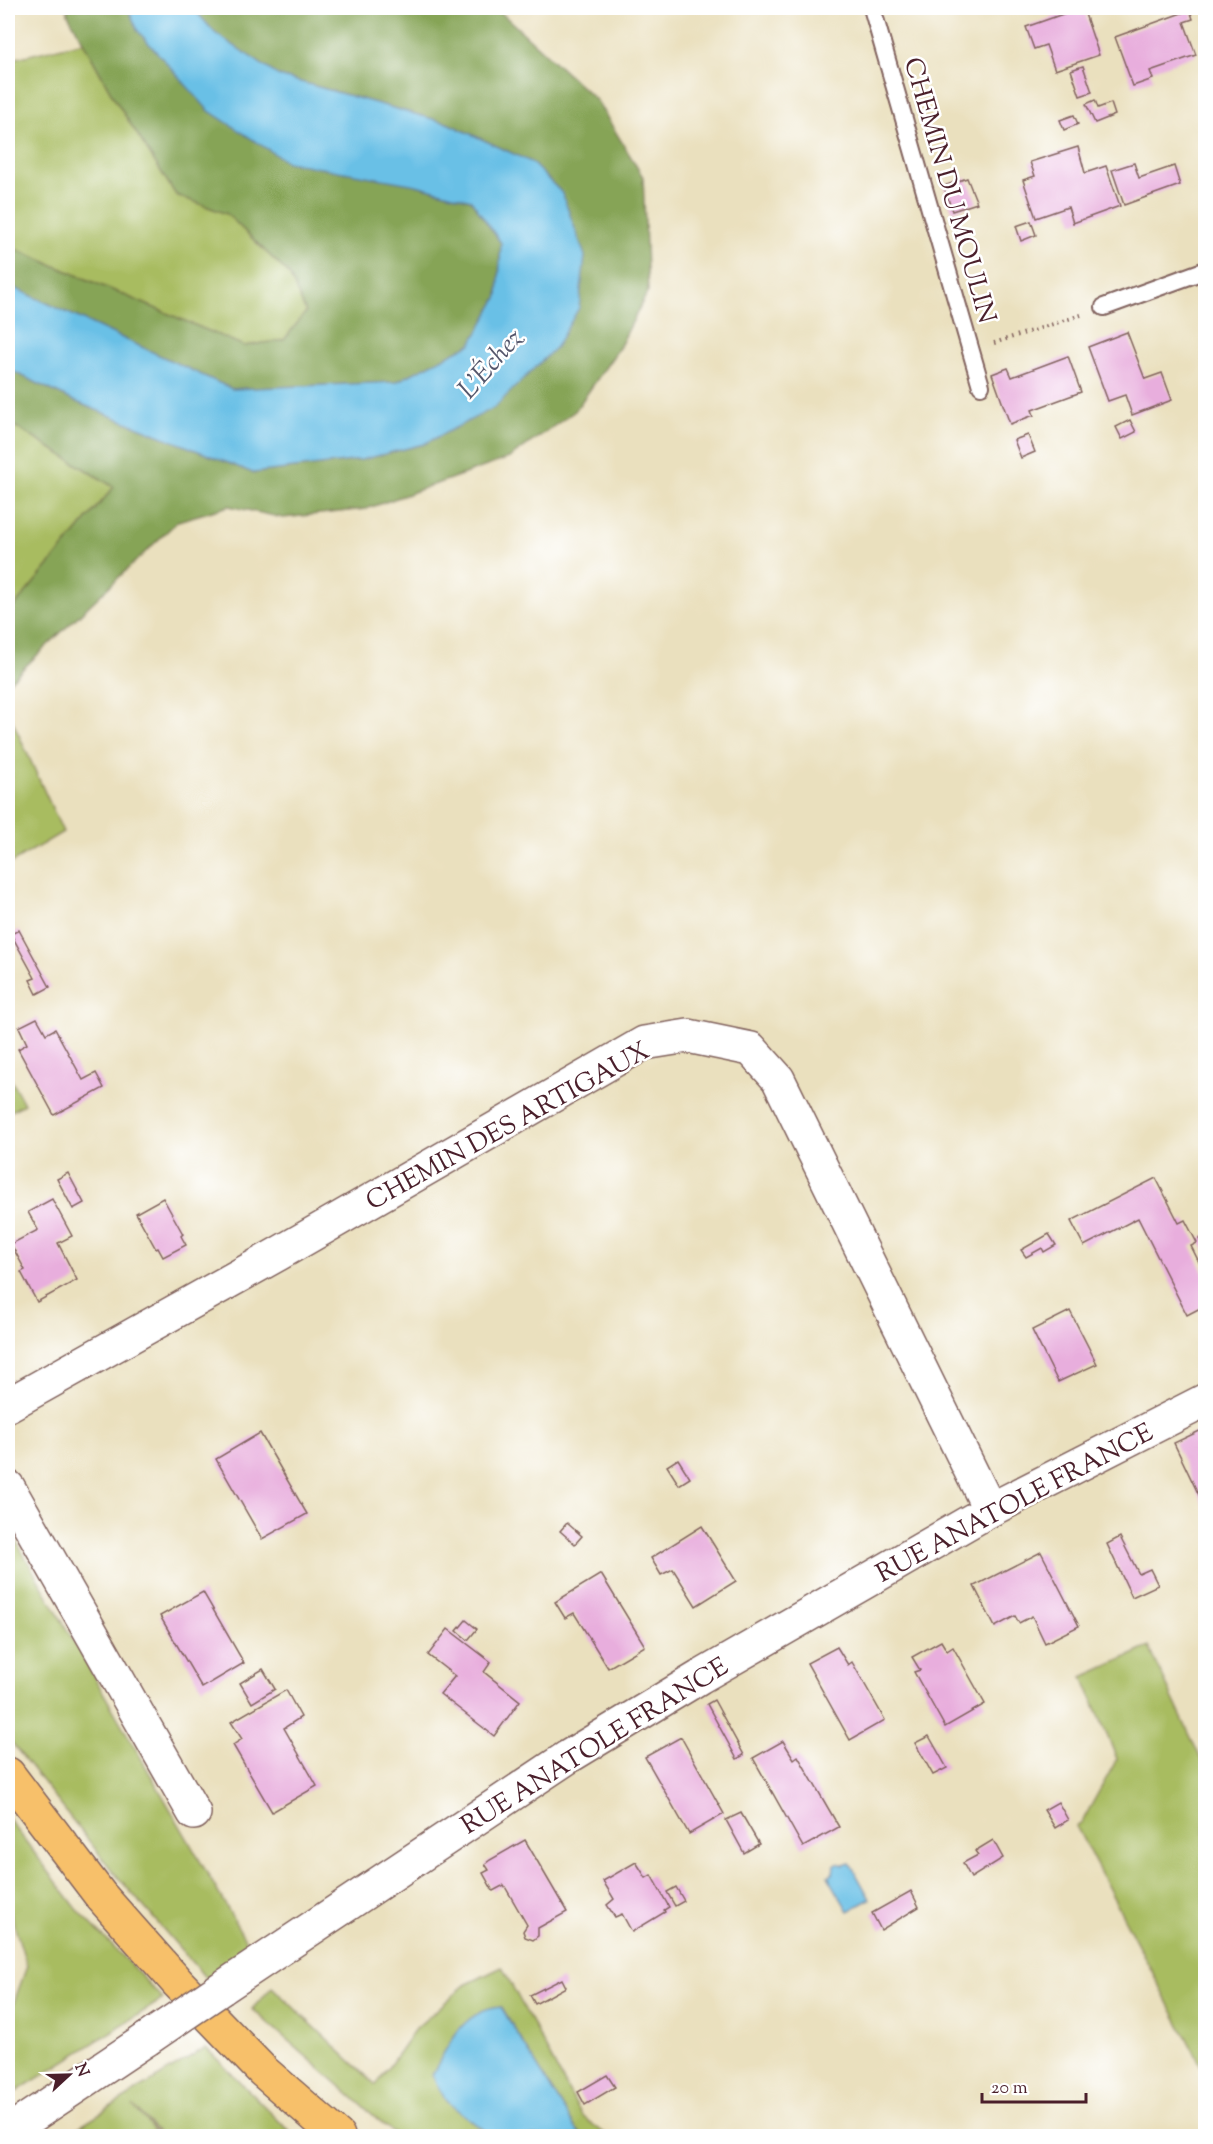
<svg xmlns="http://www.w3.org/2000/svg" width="1213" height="2144" viewBox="0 0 1213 2144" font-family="'Sorts Mill Goudy',serif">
<rect width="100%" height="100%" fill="#fff"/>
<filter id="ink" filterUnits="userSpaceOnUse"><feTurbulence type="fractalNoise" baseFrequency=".0167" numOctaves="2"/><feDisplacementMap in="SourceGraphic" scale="12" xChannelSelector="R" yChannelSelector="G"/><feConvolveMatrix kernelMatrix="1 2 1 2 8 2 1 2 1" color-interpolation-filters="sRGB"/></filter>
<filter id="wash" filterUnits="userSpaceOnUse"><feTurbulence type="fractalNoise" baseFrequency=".008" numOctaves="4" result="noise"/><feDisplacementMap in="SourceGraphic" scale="24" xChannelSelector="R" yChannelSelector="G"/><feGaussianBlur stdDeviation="1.35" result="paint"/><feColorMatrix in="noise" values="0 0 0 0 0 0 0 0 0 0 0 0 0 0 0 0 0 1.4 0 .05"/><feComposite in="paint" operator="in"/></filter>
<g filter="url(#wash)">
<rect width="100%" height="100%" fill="#eae0be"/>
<g fill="#a8bc60" stroke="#796e46" stroke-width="1.5">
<path d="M83,42L114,98L176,195L227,214L289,274L306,312L284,340L244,346L8,246V60Z"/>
<path d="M8,422L114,487L8,614Z"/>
<path d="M8,711L63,832L8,865Z"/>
<path d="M8,1074L24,1104L8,1113Z"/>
<path d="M8,1527L253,1953L209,1982L111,1869L8,1738Z"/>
<path d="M1149,1647L1205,1768V2073L1076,1826L1082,1822L1117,1759L1083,1677Z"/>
<path d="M8,1818L77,1909L163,1999L8,2097V2019L27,1966L8,1905Z"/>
<path d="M502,1967L582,2116L608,2136H583L574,2126L501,2007L446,2101L491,2136H397L252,2009L272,1987L376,2085L415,2029L465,1985Z"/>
<path d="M206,2048L294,2136H162L133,2106L159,2136H63Z"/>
</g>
<g fill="#86a456" stroke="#686240" stroke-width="1.5">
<path d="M67,8H128L138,31L416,185L471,200L501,243L498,296L471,344L396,382L232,389L8,285V246L244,346L284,340L306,312L289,274L227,214L176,195L114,98L68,14Z"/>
<path d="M193,8H496L597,101L643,177L648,291L619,348L575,411L509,458L366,509L283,518L229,506L178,521L8,683V614L114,487L8,422V369L74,401L253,473L361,460L424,444L562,193L531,162L447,123L279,76L215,33Z"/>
</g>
<g fill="#69c0e6" stroke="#5a7088" stroke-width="1.5">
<path d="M128,8H193L215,33L279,76L447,123L531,162L562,193L585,256L579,308L556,347L494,408L424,444L361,460L253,473L74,401L8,369V285L232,389L396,382L471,344L498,296L501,243L471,200L416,185L287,162L209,111L138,31Z"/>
<path d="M837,1863L844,1865L850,1863L870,1899L848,1911L828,1876L833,1873L834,1866Z"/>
<path d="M501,2007L574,2126L583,2136H491L446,2101L432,2075C449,2044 461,2011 501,2007Z"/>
</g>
<g id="blocks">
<g fill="#e8aedd">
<path d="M1080,8H1083L1099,55L1055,70L1046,45L1034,49L1026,27Z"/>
<path d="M1190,10L1193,19L1184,22L1196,55L1150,71L1153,79L1133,86L1115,37Z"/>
<path d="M1083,66L1092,92L1080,96L1071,70Z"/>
<path d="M1095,100L1098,108L1111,103L1115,115L1095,123L1086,104Z"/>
<path d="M1074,115L1078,124L1064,130L1060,120Z"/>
<path d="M1078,147L1085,173L1106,166L1120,206L1073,223L1068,207L1036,218L1023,180L1035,176L1030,162Z"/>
<path d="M1134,163L1139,178L1174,166L1180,185L1124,205L1112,170Z"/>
<path d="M967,178L977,203L952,211L944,186Z"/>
<path d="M1031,221L1036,235L1021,241L1016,226Z"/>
<path d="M1127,332L1145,379L1162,373L1172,400L1132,415L1125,395L1108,401L1088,347Z"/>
<path d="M1068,356L1081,392L1032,410L1034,415L1010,424L992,374L1008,368L1012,377Z"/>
<path d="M1130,420L1136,432L1122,439L1116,427Z"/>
<path d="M1028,435L1035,452L1021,458L1014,440Z"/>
<path d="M19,930L50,987L37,994L30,980L35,978L11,934Z"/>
<path d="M37,1018L46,1034L55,1029L83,1080L96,1073L104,1088L54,1115L18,1049L27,1044L19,1027Z"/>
<path d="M68,1173L84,1203L73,1209L57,1179Z"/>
<path d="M1156,1178L1179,1223L1185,1220L1197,1243L1191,1246L1206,1276V1305L1187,1315L1138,1218L1084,1246L1071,1221Z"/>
<path d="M163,1198L183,1234L181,1236L186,1245L163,1257L158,1248L156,1249L136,1213Z"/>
<path d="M52,1199L72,1236L58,1243L77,1280L37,1302L21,1272L25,1270L11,1244L38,1230L28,1212Z"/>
<path d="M1049,1234L1056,1245L1044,1252L1042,1248L1026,1257L1021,1250Z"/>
<path d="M1206,1235V1252L1199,1239Z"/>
<path d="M1070,1311L1097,1364L1058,1382L1032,1330Z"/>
<path d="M1206,1428V1510L1174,1443Z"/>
<path d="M260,1433L307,1514L262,1539L216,1459Z"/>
<path d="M678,1459L690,1478L679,1485L667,1466Z"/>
<path d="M567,1523L582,1536L575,1544L560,1531Z"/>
<path d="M702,1526L736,1581L696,1606L673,1569L661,1575L651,1558Z"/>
<path d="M1120,1537L1139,1574L1150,1569L1158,1585L1132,1597L1107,1544Z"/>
<path d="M1041,1552L1079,1626L1045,1643L1032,1616L1019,1623L1015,1616L995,1627L974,1586Z"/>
<path d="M601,1574L645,1646L608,1668L574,1613L565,1618L555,1602Z"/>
<path d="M203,1592L244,1663L202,1688L160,1616Z"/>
<path d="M466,1620L477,1629L468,1640L457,1631Z"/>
<path d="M448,1629L491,1662L484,1672L520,1701L494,1736L440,1694L455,1676L428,1655Z"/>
<path d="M941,1641L947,1651L953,1647L985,1704L945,1727L914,1672L920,1670L912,1657Z"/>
<path d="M837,1647L848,1665L852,1662L885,1720L850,1740L807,1663Z"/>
<path d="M263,1669L275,1689L252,1703L240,1683Z"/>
<path d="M286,1690L301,1717L284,1728L317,1786L272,1812L233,1745L242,1739L231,1722Z"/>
<path d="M714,1700L744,1755L737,1759L707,1704Z"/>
<path d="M929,1736L947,1768L933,1775L915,1743Z"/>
<path d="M681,1737L724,1814L689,1834L645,1757Z"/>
<path d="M783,1741L794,1759L798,1756L839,1827L803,1847L753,1758Z"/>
<path d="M1058,1802L1068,1820L1055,1828L1044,1810Z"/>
<path d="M741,1813L759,1844L744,1853L726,1820Z"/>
<path d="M525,1840L567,1912L538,1928V1936L533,1940L525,1937L523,1931L527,1925L504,1885L493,1891L483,1873L489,1870L485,1864L490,1860Z"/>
<path d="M993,1840L1003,1858L971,1878L963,1863L978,1855L975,1851Z"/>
<path d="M636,1862L646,1878L651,1875L669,1907L664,1910L665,1912L632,1932L622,1914L615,1917L607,1905L614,1899L603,1881Z"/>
<path d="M676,1887L684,1901L675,1906L667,1892Z"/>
<path d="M911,1891L919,1907L881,1930L872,1913Z"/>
<path d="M562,1979L566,1987L535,2004L530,1995Z"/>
<path d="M607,2075L615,2087L585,2105L578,2092Z"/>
</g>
</g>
</g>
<g filter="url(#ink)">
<use href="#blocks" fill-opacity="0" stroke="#82635e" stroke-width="1.5"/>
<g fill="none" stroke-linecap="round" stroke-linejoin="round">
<g stroke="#82635e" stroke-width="20">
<g id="lane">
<path d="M872,8L981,386"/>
<path d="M1104,307L1206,270"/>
</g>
</g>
<g stroke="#82635e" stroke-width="36">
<g id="street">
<path d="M8,1405L278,1254L644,1043L688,1036L751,1049L778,1079L990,1510"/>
<path d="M8,1487L194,1813"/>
<path d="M222,1988L568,1757L700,1677L990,1510L1206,1400"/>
<path d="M8,2132L147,2039"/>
</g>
</g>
<g stroke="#82635e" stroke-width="36">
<path id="primary" d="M8,1774L101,1896L178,1983L263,2071L338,2136"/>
</g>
<path stroke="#82635e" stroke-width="4" stroke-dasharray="1.5 4.5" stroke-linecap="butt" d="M994,343L1081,315"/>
<use href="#lane" stroke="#fff" stroke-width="16"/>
<use href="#street" stroke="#fff" stroke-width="33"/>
<use href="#primary" stroke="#f7c06b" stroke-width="33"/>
<g stroke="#82635e" stroke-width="36" stroke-linecap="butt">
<path id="street-bridge" d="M147,2039L222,1988"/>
</g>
<use href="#street-bridge" stroke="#fff" stroke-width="33"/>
</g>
</g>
<g text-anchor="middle" stroke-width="5" stroke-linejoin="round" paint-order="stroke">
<g font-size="26" fill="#4a1f2b" stroke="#fff">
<text transform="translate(951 190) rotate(74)" y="9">CHEMIN DU MOULIN</text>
<text transform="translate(507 1125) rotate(-29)" y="9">CHEMIN DES ARTIGAUX</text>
<text transform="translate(1014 1502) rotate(-28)" y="9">RUE ANATOLE FRANCE</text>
<text transform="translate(594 1745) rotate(-32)" y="9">RUE ANATOLE FRANCE</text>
</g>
<g font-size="27" font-style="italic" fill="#55576c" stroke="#fff">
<text transform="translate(490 363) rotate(-49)" y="9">L'Échez</text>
</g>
</g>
<rect width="1213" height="2144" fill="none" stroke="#fff" stroke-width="30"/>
<g transform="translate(69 2075) rotate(68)" stroke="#ffffff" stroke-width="4.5" paint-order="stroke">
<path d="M0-4.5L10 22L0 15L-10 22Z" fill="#4a1f2b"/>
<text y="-9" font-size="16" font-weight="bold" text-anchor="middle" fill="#4a1f2b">N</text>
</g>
<path d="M982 2093v9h104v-9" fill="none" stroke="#4a1f2b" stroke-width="3"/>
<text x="991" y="2093" font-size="18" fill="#4a1f2b" stroke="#ffffff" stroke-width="4.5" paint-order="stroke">20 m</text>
</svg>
